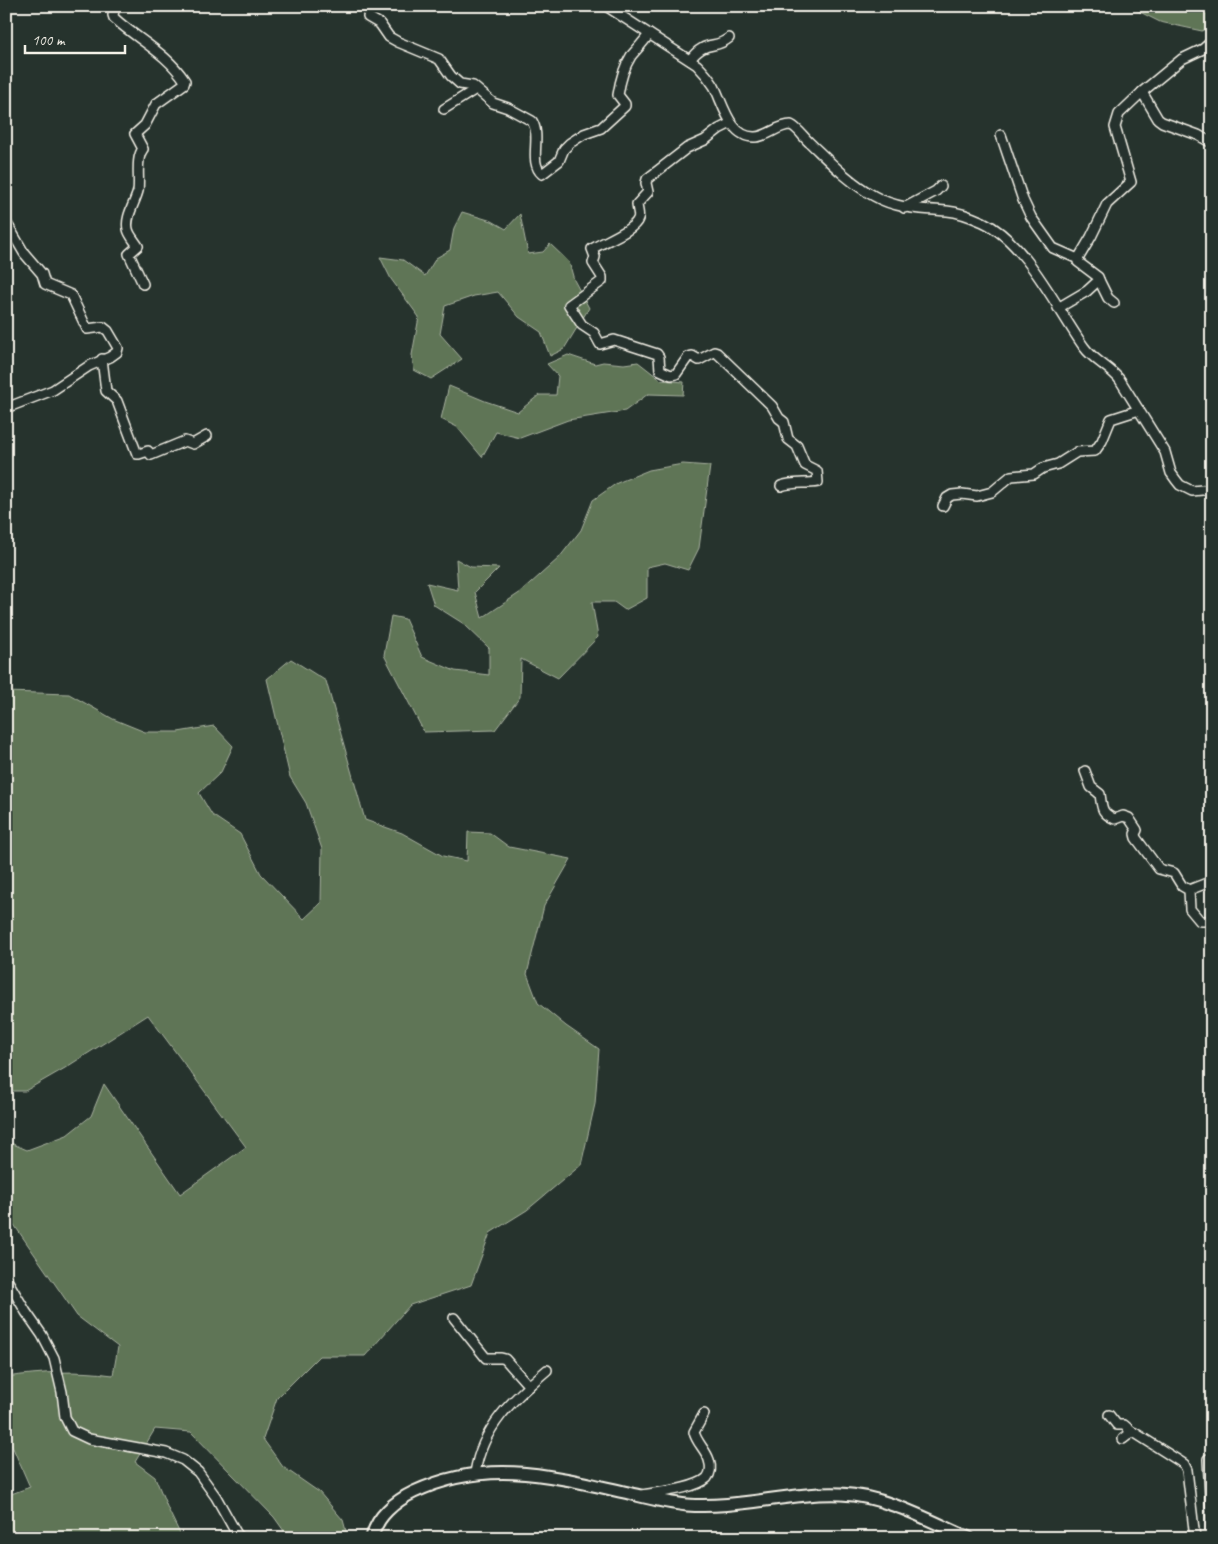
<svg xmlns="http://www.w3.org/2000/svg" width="1218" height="1544" viewBox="0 0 1218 1544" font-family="Caveat,sans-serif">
<rect width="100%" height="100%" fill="#26332d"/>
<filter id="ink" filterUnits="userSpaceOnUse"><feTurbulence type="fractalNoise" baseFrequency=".02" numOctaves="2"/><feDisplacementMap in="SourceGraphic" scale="10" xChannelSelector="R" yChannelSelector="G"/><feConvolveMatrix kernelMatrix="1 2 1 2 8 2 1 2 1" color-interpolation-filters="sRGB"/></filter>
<g filter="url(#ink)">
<g fill="#5e7457" stroke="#a9b2a0">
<path d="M1128,6H1212V24L1202,31L1160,22Z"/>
<path d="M462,212L492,221L506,229L520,214L528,254L543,252L550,244L569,262L574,280L589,308L564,349L550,356L541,332L519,317L498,292L474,296L445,306L440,334L462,359L431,379L414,370L412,355L419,317L391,279L380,257L403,260L425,276L436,258L450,250L454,228Z"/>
<path d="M568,355L595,364L603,362L624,364L638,362L661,380L684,382L683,395L648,394L625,411L568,420L520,438L496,432L482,457L457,427L441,419L449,386L485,401L518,412L539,395H556L558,376L547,364Z"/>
<path d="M683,464L710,466L699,548L688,570L665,563L647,567V598L625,610L614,602H592L598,637L558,678L521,659L520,697L495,730L424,732L384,655L391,616L405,619L422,657L455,671L489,675V648L464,624L434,605L427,583L458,590L456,559L471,567L499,568L475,592L482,618L521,592L559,558L581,530L593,500L617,483L649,470Z"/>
<path d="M291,659L326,681L365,820L402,833L443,856L467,861L468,832L490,833L509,847L571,859L544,906L527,974L538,1003L566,1026L599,1049L595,1104L581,1165L527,1210L490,1233L471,1285L410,1305L365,1356H319L277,1398L263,1439L283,1467L319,1492L343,1520L348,1538H289L274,1517L191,1432L155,1429L135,1462L155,1477L168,1509L182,1538H6V1496L30,1487L6,1432V1377C42,1372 77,1370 113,1375L118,1347L77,1316L6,1213V1141L27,1150L67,1135L91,1116L104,1084L180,1194L246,1147L148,1015L65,1068L25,1091H6V692L69,694L113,719L145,732H178L214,726L233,746L221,772L199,793L212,815L240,834L261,874L304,919L321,903L322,849L306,803L290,777L267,679Z"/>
</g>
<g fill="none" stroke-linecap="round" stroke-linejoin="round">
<g stroke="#f4f1e8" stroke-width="12">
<g id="minor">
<path d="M115,6L113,15L114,18C138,40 167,53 185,81L184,84L156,104L145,125L135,134L143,149C135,158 140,179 138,191C135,203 125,217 128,229C129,235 135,241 138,246L129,254L143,284"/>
<path d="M606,6L697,65C704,72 709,78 714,86C723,103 730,138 755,137C768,137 777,125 791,125C799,129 803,137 810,143C830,162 850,183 874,196C897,209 921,209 947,211C959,212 972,217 983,222C1026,242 1057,309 1084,347C1094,361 1110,367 1120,380L1165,452L1171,473L1176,480L1180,485L1192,491L1212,489"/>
<path d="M368,17L380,24L389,37L398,42L439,59L451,76L460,84L473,86L493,103L508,108L532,121C542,137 528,162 542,174L559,161L564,149L570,143L584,134L601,128L625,106V104L618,95C620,82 624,67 631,56C637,49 644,42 649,34"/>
<path d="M690,60C705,39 715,50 729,38"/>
<path d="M1142,92L1158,119L1162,122L1198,135L1212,143"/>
<path d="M444,109L476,89"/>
<path d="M731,123L719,129L705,140L687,148L647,179L646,183L648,192L637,204C637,209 640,215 638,219C634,231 602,242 592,249L595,257L593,263L602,277V281L569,305L582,325L594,333L600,344L614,340L657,354L659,357L660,370L671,375L676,374L688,357L692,356L699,360L714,352L717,353L772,406L779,418L784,422L788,439L797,446L805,465L817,471L818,482C806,484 792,482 781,486"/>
<path d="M1001,135L1023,200L1031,217L1053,248L1078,259"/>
<path d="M904,208L936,191L941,186"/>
<path d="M6,222L24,253L42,274L45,284L71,295L87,329L103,327L108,331L118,348L117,352L110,357L89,366L53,390L6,408"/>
<path d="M1099,280L1108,298L1114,303"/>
<path d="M1058,308L1087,291L1099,280L1098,277L1078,262V259L1091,237L1107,204L1131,182L1115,127L1119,114L1142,92L1182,59L1203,49L1212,41"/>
<path d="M102,359L106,391L117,401L137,454H139L148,451L151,455L185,441L193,444L207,436"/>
<path d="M943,506L947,498L952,495L962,494L977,496L992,492L1011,476L1034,474L1043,468L1058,464L1077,452L1095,451L1102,441L1111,419L1139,410"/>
<path d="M1085,771L1091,787L1100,794C1102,808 1101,813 1115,819L1123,816L1129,818L1137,830L1135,834L1136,838L1159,869L1174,873L1182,886L1189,890L1190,909L1200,921H1212"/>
<path d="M1189,890L1212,881"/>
<path d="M6,1278L26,1312L42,1335L54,1358L62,1392L65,1417L72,1431L89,1439L166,1453L183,1460L198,1472L216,1497L239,1538"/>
<path d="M454,1318L486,1358H501L505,1359L529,1386"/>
<path d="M1109,1415L1117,1425H1124L1132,1432"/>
<path d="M1123,1439L1132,1432L1135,1433L1184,1464L1187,1470L1195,1538"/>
<path d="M1208,1459L1212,1534"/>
<path d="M475,1473C482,1427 513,1399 547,1370"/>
<path d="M642,1495C658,1492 695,1489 707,1478C711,1473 711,1466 709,1460C706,1450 696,1442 694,1432L704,1414"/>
</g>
</g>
<g stroke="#f4f1e8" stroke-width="15">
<path id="major" d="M372,1538C376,1517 395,1501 414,1492C486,1458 550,1475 624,1492C645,1497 666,1503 687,1505C738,1509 789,1492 841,1494C886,1496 928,1520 969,1538"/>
</g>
<use href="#minor" stroke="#26332d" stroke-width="9"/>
<use href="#major" stroke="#26332d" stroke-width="11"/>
</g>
</g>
<rect width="1218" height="1544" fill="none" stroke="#26332d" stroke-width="25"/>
<rect x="12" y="12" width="1193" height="1519" fill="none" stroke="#f4f1e8" stroke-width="2" filter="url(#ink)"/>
<path d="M25 45v8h100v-8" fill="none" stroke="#f4f1e8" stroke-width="2.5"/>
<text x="32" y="45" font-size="15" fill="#f4f1e8" stroke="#26332d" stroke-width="4" paint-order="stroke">100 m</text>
</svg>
